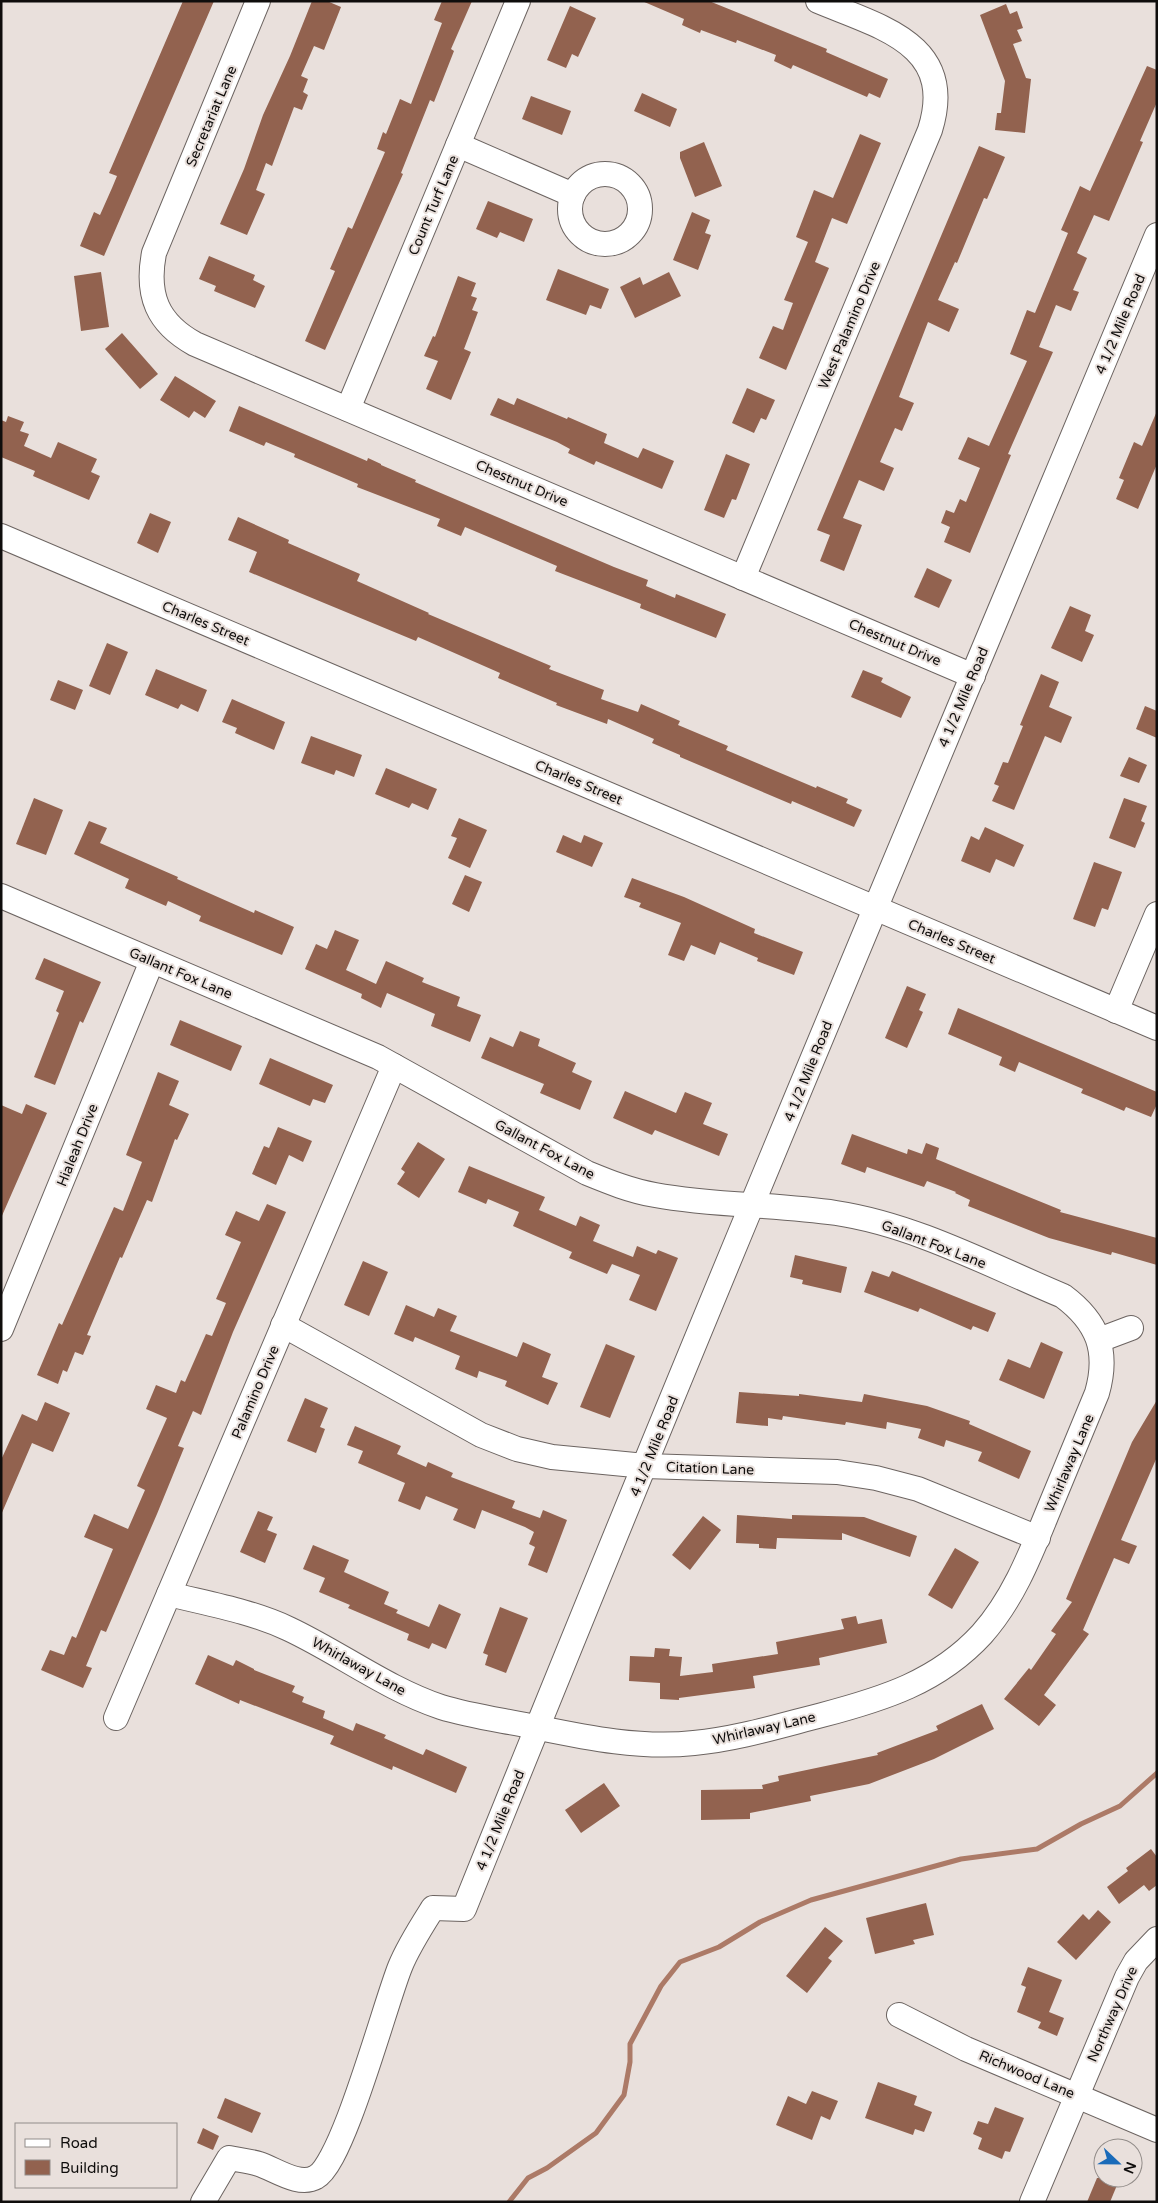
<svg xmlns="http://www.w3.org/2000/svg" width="1158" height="2203" viewBox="0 0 1158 2203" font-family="'Varela Round',sans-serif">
<rect width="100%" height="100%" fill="#e9e0dc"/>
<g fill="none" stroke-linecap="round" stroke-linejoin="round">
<path stroke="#ac7a67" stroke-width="5" d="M509,2202L528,2178L547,2168L596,2133L624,2095L630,2062V2044L661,1986L680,1962L719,1947L760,1922L811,1900L961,1859L1037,1849L1081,1824L1120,1806L1157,1773"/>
</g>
<g fill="#92624f">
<path d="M183,1H214L104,256L80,246L94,212L100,215L112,188L117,176L109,173Z"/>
<path d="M312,1H327L341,7L324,50L314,46L301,76L308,79L303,92L308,95L302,110L294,107L272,166L266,163L256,190L265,194L247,235L220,224L244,169L263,115L290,56Z"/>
<path d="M442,1H472L451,49L454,51L434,102L430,100L401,173L403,174L325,350L305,341L335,271L330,269L348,227L352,229L385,152L377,149L383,132L386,134L400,99L411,104L442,23L434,20Z"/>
<path d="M642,1H709L827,49L826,52L888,79L880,98L869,93L867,97L793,65L791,69L774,61L776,55L737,40L736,43L701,30L700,33L682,25L684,19Z"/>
<path d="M1006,4L1010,14L1017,11L1023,28L1017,30L1022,41L1013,44L1026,78L1031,79L1025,133L995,130L997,113H1001L1005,81L980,15Z"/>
<path d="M570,6L596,18L578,57L572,54L566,68L547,60Z"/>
<path d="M1147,66L1157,70V102L1140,141L1143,142L1109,221L1094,215L1077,253L1087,258L1073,290L1079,292L1071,311L1056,305L1039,347L1053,352L1008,454L1011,455L970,553L944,542L950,527L941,523L946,510L954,513L960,499L966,502L980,468L958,459L968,437L989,446L1027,361L1010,354L1027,310L1035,313L1068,233L1061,230L1080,186L1090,191Z"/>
<path d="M642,93L677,109L670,127L634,111Z"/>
<path d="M531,96L571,111L562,135L522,119Z"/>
<path d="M860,134L881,143L847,224L832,218L815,262L829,268L786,370L759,358L773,326L783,330L793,303L784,300L808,242L796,237L814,190L833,198Z"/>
<path d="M704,142L722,186L695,197L680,158V152Z"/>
<path d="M979,146L1005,157L987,199L984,198L957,263L955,262L938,300L959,309L949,332L928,322L899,397L914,403L902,431L895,428L880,462L894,468L884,491L859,480L843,518L862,525L844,571L820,561L830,535L817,530Z"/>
<path d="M488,201L533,219L524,242L500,232L497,238L476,229Z"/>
<path d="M692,212L710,220L705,233L711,235L698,270L673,260Z"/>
<path d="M209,256L255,275L253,280L265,286L255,308L214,291L216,286L199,279Z"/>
<path d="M558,269L609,289L601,309L590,305L586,315L546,300Z"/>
<path d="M101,272L109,327L81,331L74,276Z"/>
<path d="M669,272L681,296L635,318L620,287L640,277L643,285Z"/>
<path d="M458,276L476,283L471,296L477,298L472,310L478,312L464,349L471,352L451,400L426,389L438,361L424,356L433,336L435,337Z"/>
<path d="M122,333L158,374L140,389L105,349Z"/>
<path d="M175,376L216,401L205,418L194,411L189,418L160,400Z"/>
<path d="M747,388L775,400L766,420L761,418L754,433L732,423Z"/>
<path d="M498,398L514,405L517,398L567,419L568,417L607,434L604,443L638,458L643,448L674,461L662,489L596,461L594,465L568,453L570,449L557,442L490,415Z"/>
<path d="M239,406L367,461L368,458L381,464V465L416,480L415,482L614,567L648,580L646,586L675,598L676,594L726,614L716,638L640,608L641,604L555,571L557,566L465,527L461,536L437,526L440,519L357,487L358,484L294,457L295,454L266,442L264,446L229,431Z"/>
<path d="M1157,411V464L1138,509L1116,499L1124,480L1119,478L1134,442L1142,446Z"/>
<path d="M8,416L24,422L20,431L29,434L24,446L51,458L58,442L97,459L91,472L100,476L89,500L33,476L35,471L1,457V420L6,422Z"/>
<path d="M726,454L750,464L736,500L732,499L724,518L704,510Z"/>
<path d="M150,513L171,522L158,553L137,543Z"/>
<path d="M238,517L289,540L288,543L360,574L357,581L429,613L428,614L551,666L549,669L604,690L601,699L638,712L641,704L680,721L678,725L728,746L726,750L816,788L817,786L848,799L846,803L862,810L854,827L792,801L791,804L680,757V755L652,743L654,739L608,719L607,724L556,705L557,703L498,678L500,673L418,637L416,641L249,572L257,552L228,540Z"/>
<path d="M927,568L952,580L939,608L914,597Z"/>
<path d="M1070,606L1091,615L1085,631L1094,635L1082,662L1051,648Z"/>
<path d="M107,643L128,652L110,695L89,686Z"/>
<path d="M156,669L207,690L198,712L181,704L178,709L145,695Z"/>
<path d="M863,670L883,678L881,682L911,697L901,718L851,697Z"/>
<path d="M1041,674L1059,682L1049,707L1072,717L1061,743L1045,736L1014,810L992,801L999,786L994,784L1003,762L1008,763L1023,726L1020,725Z"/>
<path d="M58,680L83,690L75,710L50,700Z"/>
<path d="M232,699L285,722L274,750L235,733L237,728L222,722Z"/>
<path d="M1145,706L1157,711V738L1136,729Z"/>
<path d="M311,736L362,755L354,777L336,770L334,775L301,763Z"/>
<path d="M1129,757L1147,765L1139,783L1120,776Z"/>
<path d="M386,768L437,789L428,810L412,803L409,808L375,794Z"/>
<path d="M34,798L63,810L46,855L16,844Z"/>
<path d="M1124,798L1147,806L1141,821L1145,823L1135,848L1109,838Z"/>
<path d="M459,818L487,830L470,868L448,858L457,838L451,836Z"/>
<path d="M89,821L107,828L100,843L178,877L177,879L254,913L255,910L294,927L282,955L199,921L201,916L168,901L166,906L125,888L129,879L74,854Z"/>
<path d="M985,827L1024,845L1014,867L996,859L990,873L961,861L971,836L979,840Z"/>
<path d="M563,835L581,843L584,835L603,843L592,867L556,852Z"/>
<path d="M1094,862L1122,872L1108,910L1102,908L1095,927L1073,919Z"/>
<path d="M465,875L482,882L469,912L452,904Z"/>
<path d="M632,878L684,897L755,929L754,933L803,952L794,975L757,961L758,958L720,942L715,955L691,945L684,961L668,955L681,923L639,907L641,903L624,897Z"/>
<path d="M335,930L359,940L346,970L376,984L386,961L424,978L422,982L460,997L457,1006L481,1015L470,1042L431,1026L435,1014L387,993L381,1008L361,998L362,994L305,969L316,944L327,949Z"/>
<path d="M44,958L101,982L83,1023L80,1021L55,1085L34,1077L59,1013L56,1011L64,991L35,979Z"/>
<path d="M907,986L926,994L919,1010L923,1012L907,1048L885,1038Z"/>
<path d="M958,1008L1157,1092V1104L1151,1117L1126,1107L1124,1111L1096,1099L1081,1093L1083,1089L1019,1062L1015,1072L999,1065L1002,1057L948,1034Z"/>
<path d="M180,1020L242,1046L231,1071L170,1045Z"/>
<path d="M520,1031L540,1039L538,1046L576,1063L572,1072L592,1081L580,1110L540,1093L544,1084L481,1058L490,1037L513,1047Z"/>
<path d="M270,1058L333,1085L325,1103L313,1099L310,1106L259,1084Z"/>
<path d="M158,1072L179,1081L169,1105L189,1114L177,1140L175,1139L152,1202L147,1200L122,1258L120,1257L87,1335L91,1336L83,1355L75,1352L67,1372L63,1370L58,1384L37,1375L59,1323L62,1325L114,1207L123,1211L142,1162L126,1155Z"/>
<path d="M625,1091L676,1113L685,1092L712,1103L703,1124L728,1134L719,1156L655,1130L652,1135L613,1118Z"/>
<path d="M26,1104L47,1113L1,1218V1105L22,1114Z"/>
<path d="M278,1127L312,1141L303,1162L289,1155L276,1185L252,1174L264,1146L269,1148Z"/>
<path d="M852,1134L907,1154L908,1149L922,1154L926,1143L939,1148L936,1159L1061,1210L1060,1212L1157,1238V1265L1112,1252L1111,1255L1049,1238L968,1206L970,1200L955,1193L956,1192L927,1181L924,1187L867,1167L865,1173L841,1164Z"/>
<path d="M418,1142L445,1159L419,1198L397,1184L405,1172L401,1169Z"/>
<path d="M469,1166L545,1197L539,1210L576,1226L580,1216L600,1225L593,1241L633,1257L637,1246L656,1254L658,1250L678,1258L656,1311L629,1300L640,1275L612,1264L607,1274L569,1258L572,1252L513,1226L519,1212L488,1199L486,1204L458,1192Z"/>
<path d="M267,1204L286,1212L233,1332L201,1415L193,1411L178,1446L184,1448L157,1514L106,1632L101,1630L86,1666L92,1668L83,1688L41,1670L50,1650L64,1655L72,1636L76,1638L113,1549L84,1537L94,1514L128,1529L145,1490L137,1486L167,1418L146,1409L156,1385L176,1393L181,1380L185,1382L206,1334L212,1336L226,1303L216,1299L241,1242L225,1235L236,1211L259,1221Z"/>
<path d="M795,1255L847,1267L841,1293L802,1284L803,1280L790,1277Z"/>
<path d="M363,1261L388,1272L369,1316L344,1305Z"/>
<path d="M872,1271L889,1277L892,1271L996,1313L988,1332L973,1326L971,1330L920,1308L918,1312L864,1292Z"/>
<path d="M406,1305L434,1317L438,1308L457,1316L450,1331L517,1357L523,1342L551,1354L542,1377L558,1383L548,1405L505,1386L507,1381L479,1371L477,1378L455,1369L460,1356L415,1337L413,1342L394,1334Z"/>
<path d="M1041,1342L1063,1352L1044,1399L999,1380L1008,1359L1030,1368Z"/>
<path d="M606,1344L635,1356L610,1418L580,1407Z"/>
<path d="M739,1392L799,1396V1394L862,1402L864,1394L927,1406L970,1421L969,1424L1031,1451L1019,1479L978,1461L982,1452L946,1440L944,1447L918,1438L921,1429L887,1422L886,1429L846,1422L845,1425L783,1416L782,1420L768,1418V1426L736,1423Z"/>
<path d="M305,1398L328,1408L320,1427L325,1429L316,1453L287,1441Z"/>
<path d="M1157,1400V1457L1121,1540L1137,1546L1129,1564L1114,1558L1083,1630L1089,1634L1044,1695L1056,1705L1039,1726L1004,1699L1029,1668L1031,1670L1056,1634L1051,1631L1072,1602L1066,1599L1132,1442Z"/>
<path d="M45,1402L70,1413L53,1452L32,1443L1,1515V1460L22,1414L37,1421Z"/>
<path d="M355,1426L401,1446L397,1454L426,1467L428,1462L453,1473L451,1477L515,1501L512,1508L540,1518L543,1510L567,1520L547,1573L528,1565L535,1547L529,1544L534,1532L525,1527L482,1510L475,1529L453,1520L458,1509L426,1496L420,1510L398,1501L405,1483L358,1463L363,1451L347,1445Z"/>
<path d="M258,1511L273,1517L267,1530L277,1534L265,1563L240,1552Z"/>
<path d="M737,1515L792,1519V1515L864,1517L917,1536L910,1557L842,1533V1540L777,1538L776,1549L759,1548V1544L736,1543Z"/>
<path d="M703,1516L721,1530L690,1570L672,1555Z"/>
<path d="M313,1545L349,1560L344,1572L389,1592L384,1604L398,1610L396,1613L429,1627L439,1604L461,1614L446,1649L432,1643L429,1649L407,1640L409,1634L348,1608L350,1605L319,1592L325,1578L303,1569Z"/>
<path d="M955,1548L979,1562L952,1609L928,1595Z"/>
<path d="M500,1607L528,1618L506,1673L485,1665L488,1655L483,1653Z"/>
<path d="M856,1616L858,1624L882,1619L887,1643L819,1658L820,1665L753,1676L755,1688L679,1698V1700L660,1699V1683L629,1681L630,1656L654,1657L655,1648L670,1649L669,1656L682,1657L680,1676L713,1672L712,1664L778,1654L776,1642L844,1629L841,1619Z"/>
<path d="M208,1655L233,1666L236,1660L254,1669V1670L295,1686L292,1692L304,1697L302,1702L325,1711L323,1718L353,1731L356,1723L386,1735L384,1738L423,1755L426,1749L467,1767L456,1793L393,1766L392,1770L330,1744L334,1736L240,1700L239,1704L195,1684Z"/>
<path d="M982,1704L994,1729L934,1759L869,1784L810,1796L811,1801L750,1813V1819L701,1820V1790L763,1789L762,1785L779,1781L778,1776L878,1755L877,1753L938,1730L936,1726Z"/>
<path d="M604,1783L620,1806L581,1833L565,1810Z"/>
<path d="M1151,1849L1157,1857V1885L1149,1891L1144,1885L1119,1904L1107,1887L1128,1871L1126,1868Z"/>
<path d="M926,1903L934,1935L913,1940L915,1944L875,1954L866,1918Z"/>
<path d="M1098,1910L1111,1922L1076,1960L1057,1942L1083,1914L1089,1920Z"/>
<path d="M825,1927L843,1941L828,1958L832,1961L807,1993L786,1976Z"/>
<path d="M1028,1967L1062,1980L1049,2012L1064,2018L1057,2036L1038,2028L1041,2022L1017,2012L1026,1987L1021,1985Z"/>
<path d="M878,2082L917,2096L914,2105L932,2112L924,2132L915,2129L913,2135L865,2118Z"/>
<path d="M812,2091L838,2101L830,2120L821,2116L812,2140L776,2125L788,2096L806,2104Z"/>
<path d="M225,2098L261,2113L252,2133L217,2118Z"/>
<path d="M995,2107L1024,2118L1010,2152L1005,2151L1002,2159L978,2149L982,2138L973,2134L978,2121L988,2124Z"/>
<path d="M203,2128L219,2136L213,2150L197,2143Z"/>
<path d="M1097,2178H1120L1110,2202H1087Z"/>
</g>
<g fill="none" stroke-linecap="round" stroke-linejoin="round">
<g stroke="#6c6461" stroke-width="26">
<g id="minor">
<path d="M258,1L154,253C146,295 157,323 195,344L973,676"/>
<path d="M458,145L573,195"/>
<circle cx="605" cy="209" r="35"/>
<path d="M348,409L518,1"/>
<path d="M1,536L1157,1028"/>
<path d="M743,578L930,130C957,44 880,27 818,1"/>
<path d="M1,896L378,1057L587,1173C609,1182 631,1191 655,1195C714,1206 776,1204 836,1213C915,1225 989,1265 1063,1296C1098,1322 1109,1351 1097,1393C1081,1432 1065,1471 1049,1509C1031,1553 1014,1598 982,1634C938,1682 883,1699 822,1715C779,1726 737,1739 694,1743C639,1749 584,1737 530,1726C501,1720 470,1716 441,1707C387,1689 340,1653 289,1629C251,1611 209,1604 169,1594"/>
<path d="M1116,1011L1157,914"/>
<path d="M283,1325L481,1435L517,1449L552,1457L645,1466L837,1472L876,1478L918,1489L1038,1538"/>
<path d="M1,1329L152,961"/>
<path d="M1099,1340L1131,1328"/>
<path d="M116,1718L394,1066"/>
<path d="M899,2015L966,2049L1157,2130"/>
<path d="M203,2202L229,2158C239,2160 249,2161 259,2164C275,2169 299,2187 316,2177C343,2163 385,2004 400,1967C408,1947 421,1927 433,1908L464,1909C689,1349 924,792 1157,235"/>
<path d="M1032,2202L1127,1977L1136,1961L1157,1939"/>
</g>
</g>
<use href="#minor" stroke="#fff" stroke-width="24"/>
</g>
<g text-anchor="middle" stroke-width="4" stroke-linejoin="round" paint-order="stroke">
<g font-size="14" fill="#0f0d0c" stroke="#e9e0dc">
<text transform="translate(211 116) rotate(-67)" y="5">Secretariat Lane</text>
<text transform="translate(433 205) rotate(-67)" y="5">Count Turf Lane</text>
<text transform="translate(1120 324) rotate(-67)" y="5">4 1/2 Mile Road</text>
<text transform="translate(849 325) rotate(-67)" y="5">West Palamino Drive</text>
<text transform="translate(522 483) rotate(23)" y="5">Chestnut Drive</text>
<text transform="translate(206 623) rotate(23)" y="5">Charles Street</text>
<text transform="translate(895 642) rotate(23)" y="5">Chestnut Drive</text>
<text transform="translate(963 697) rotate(-67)" y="5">4 1/2 Mile Road</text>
<text transform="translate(579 782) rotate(23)" y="5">Charles Street</text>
<text transform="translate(952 941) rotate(23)" y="5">Charles Street</text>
<text transform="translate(181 973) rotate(23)" y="5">Gallant Fox Lane</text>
<text transform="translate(808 1071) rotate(-68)" y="5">4 1/2 Mile Road</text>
<text transform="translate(77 1145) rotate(-68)" y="5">Hialeah Drive</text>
<text transform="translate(545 1149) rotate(28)" y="5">Gallant Fox Lane</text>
<text transform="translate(934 1244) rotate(21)" y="5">Gallant Fox Lane</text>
<text transform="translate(255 1392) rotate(-67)" y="5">Palamino Drive</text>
<text transform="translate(654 1446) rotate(-68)" y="5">4 1/2 Mile Road</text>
<text transform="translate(1069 1463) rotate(-67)" y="5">Whirlaway Lane</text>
<text transform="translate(710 1468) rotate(2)" y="5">Citation Lane</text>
<text transform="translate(359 1666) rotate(29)" y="5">Whirlaway Lane</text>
<text transform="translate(764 1728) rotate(-13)" y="5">Whirlaway Lane</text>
<text transform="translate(500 1820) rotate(-68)" y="5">4 1/2 Mile Road</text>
<text transform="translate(1112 2014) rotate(-66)" y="5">Northway Drive</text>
<text transform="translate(1027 2074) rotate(23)" y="5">Richwood Lane</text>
</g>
</g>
<rect width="1158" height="2203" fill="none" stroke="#0f0d0c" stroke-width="5"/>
<rect x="15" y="2123" width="162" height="65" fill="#e9e0dc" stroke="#928c89"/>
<rect x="25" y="2139" width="25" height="8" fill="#ffffff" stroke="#928c89"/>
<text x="60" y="2148" font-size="15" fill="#0f0d0c">Road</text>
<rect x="25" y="2160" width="25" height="15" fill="#92624f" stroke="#928c89"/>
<text x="60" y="2173" font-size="15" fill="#0f0d0c">Building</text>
<g transform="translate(1118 2163) rotate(112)"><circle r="24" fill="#e9e0dc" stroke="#928c89"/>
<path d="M0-4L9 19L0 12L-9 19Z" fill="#1a6bb9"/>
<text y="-8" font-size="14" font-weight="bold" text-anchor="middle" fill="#0f0d0c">N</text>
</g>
</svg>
